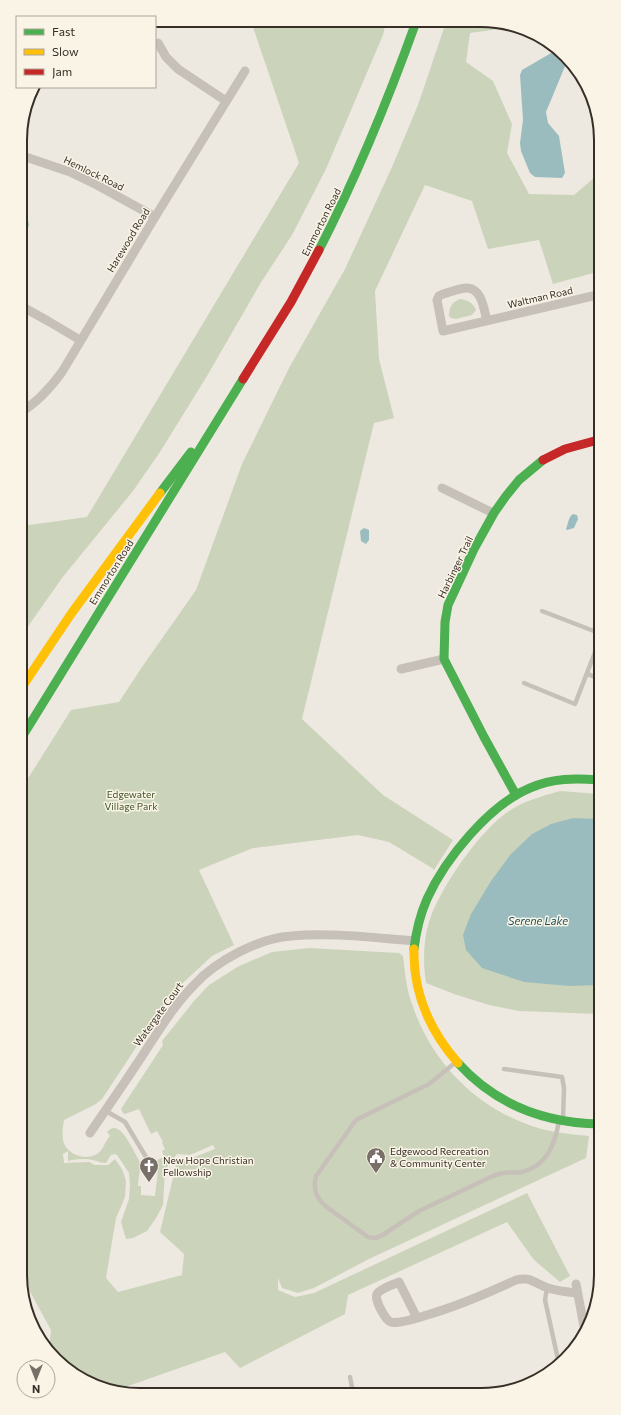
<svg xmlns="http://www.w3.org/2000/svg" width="621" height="1415" viewBox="0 0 621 1415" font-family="Commissioner,sans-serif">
<rect width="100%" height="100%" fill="#ede9e1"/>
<g fill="#cbd4ba" fill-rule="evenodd">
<path d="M251,21L386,22L383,35L326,169L292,235L260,284L207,376L160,452L133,491L62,578L22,635V526L87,517L299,163Z"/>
<path d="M446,22H504L513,27L470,33L466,62L493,81L512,124L507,153L529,194L574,195L595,177L597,179V272L553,284L539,240L488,249L472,201L425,185L375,291L379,359L394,418L374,423L302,719L383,795L453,840L434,870L432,868L389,842L358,835L253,848L199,870L234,945L212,956L172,993L102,1099L96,1104L64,1120C63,1126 62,1133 63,1139C64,1152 82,1161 95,1155C104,1151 104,1142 110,1136L107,1132C118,1119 128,1141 133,1149C135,1154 139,1159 140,1163C141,1170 138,1179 138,1186H141V1195L155,1196L158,1170L146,1169L147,1167L156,1164L155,1161L164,1157L162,1151L165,1149L162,1143L163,1142L157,1131L151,1134L139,1109L125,1114L123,1113L121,1109L163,1045L162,1041L194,1001L209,985L239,966L272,952L309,948L399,953L403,956C405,971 406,987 411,1001C429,1058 472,1105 529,1125C548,1132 569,1134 589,1136L586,1158L369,1259L314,1288L298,1293L282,1288L278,1278V1290L295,1297L314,1293L527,1193L570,1276L560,1282L534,1260L507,1222L348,1295L345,1314L240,1368L225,1352L114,1391L61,1365L49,1351L51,1330L27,1286L24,1285L22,788L71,710L119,702L142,667L196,590L242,464L289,368L345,269L392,167L418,105ZM213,1145L215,1149L189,1159L177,1161L160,1232L184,1254L182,1275L118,1292L106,1278L116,1218L125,1197L126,1181L122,1169L115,1159L108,1165H95L89,1162L64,1163L63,1154L68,1151V1161C76,1159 88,1158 96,1161C100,1162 101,1163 106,1163L111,1155L115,1154L117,1155L129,1173L130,1185L129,1199L121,1222L126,1239L133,1238L147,1231L156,1218L163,1205L165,1170L177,1154L190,1155Z"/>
<path d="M460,299C468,300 473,303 476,310L472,315L456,319L451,318L449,316C449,307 452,302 460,299Z"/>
<path d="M560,791L599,794L600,1014L519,1011L489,1005L454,994L426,983C423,964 423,941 429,922C439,889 480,830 509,811C524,801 542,796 560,791Z"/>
</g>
<g fill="#9bbcbf">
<path d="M558,49L568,59L546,112L548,123L559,136L565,173L562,178L535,177L530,173L521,151L520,143L523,120L520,75L522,70Z"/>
<path d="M21,219L28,220L29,226L25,228L21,227Z"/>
<path d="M573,514L577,515L578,519L574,528L567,530L566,529C568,525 568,517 573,514Z"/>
<path d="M364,528L369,530V540L366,544L361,541L360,531Z"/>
<path d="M573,818L599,819L600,985L569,986L524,982L482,968L466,950L463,935L471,914L491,881L511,854L532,834L551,824Z"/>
</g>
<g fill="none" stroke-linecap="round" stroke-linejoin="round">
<g stroke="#c6c0b9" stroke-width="4.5">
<path d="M542,611L599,633"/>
<path d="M587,674L599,678"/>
<path d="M524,683L575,704L599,642"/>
<path d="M456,1062L429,1084L356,1120L316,1176C310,1198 326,1207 342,1218C351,1225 360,1231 368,1237L375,1238L381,1236L419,1211L491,1177C495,1175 499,1174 503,1173C509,1172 516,1173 522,1172C547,1166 555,1144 559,1121"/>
<path d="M504,1069L562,1077L564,1088L563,1120"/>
<path d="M106,1111L125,1122L146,1157"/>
<path d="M547,1288L545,1300L559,1364"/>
<path d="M350,1377L353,1392"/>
</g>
<g stroke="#c6c0b9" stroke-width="9">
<path d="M158,43L166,57L178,69L226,101"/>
<path d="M20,155L70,172L97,185L155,217"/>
<path d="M21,306L48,321L80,340"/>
<path d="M487,321C484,310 482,288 467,288C460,288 450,292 443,294L439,296L437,300L443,331L597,295"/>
<path d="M21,412C38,402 51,387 62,372L155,217L245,71"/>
<path d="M442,488L493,513"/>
<path d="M401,669L444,659"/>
<path d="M90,1133C109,1105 128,1078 146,1050C161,1027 176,1003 195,984C216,961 259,938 291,936C331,932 375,938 415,941"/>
<path d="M576,1284L585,1332"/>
<path d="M417,1318L399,1282C393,1285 381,1288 377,1294C374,1299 385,1320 391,1322C393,1323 398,1322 400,1322C409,1321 418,1318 427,1315C458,1306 486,1294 516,1280C531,1276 535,1284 548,1288C558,1291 567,1292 577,1293"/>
</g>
<g stroke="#4caf50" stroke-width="9">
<path d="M319,250C357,176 388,100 416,22"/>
<path d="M160,493L191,452"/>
<path d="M22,737L243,379"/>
<path d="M516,795L484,737L444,659L445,622L448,605L474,549L494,513L506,496L519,480L543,460"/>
<path d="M414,949C416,932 420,915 427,899C445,859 489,805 530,788C553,778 575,778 599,780"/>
<path d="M458,1063C496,1105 544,1123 600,1124"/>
</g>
<g stroke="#ffc107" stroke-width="9">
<path d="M22,687L71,614L160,493"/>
<path d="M414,949C413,992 430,1031 458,1063"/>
</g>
<g stroke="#c62828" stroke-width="9">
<path d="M243,379L291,302L319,250"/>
<path d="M543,460L565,449L598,440"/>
</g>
</g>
<defs>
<g id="civic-pin" transform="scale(1)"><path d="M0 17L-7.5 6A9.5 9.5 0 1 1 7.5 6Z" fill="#776f68" stroke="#faf4e7"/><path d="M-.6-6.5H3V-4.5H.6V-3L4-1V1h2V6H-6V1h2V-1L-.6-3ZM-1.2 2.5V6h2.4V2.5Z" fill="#fff"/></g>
<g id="church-pin" transform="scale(1)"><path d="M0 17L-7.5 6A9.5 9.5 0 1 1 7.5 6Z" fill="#776f68" stroke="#faf4e7"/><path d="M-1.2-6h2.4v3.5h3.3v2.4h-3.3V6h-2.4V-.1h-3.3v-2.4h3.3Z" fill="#fff"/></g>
</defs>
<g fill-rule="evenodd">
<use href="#civic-pin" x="376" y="1157"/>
<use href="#church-pin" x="149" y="1166"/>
</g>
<g text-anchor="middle" stroke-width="3" stroke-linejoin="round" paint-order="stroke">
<g font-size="10" fill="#372e27" stroke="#faf4e7">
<text transform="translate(94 173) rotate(26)" y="4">Hemlock Road</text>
<text transform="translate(321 222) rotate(-63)" y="4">Emmorton Road</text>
<text transform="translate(128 240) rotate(-59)" y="4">Harewood Road</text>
<text transform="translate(540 297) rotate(-13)" y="4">Waltman Road</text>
<text transform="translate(455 567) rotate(-64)" y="4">Harbinger Trail</text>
<text transform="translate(111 572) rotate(-58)" y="4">Emmorton Road</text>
<text transform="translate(158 1014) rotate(-54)" y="4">Watergate Court</text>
</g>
<g font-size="10" fill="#41562a" stroke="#faf4e7">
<text x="131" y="798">Edgewater<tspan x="131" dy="12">Village Park</tspan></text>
</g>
<g font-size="10" fill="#372e27" stroke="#faf4e7" text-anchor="start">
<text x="390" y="1155">Edgewood Recreation<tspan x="390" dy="12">&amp; Community Center</tspan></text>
<text x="163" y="1164">New Hope Christian<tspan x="163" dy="12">Fellowship</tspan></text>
</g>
<g font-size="11" font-style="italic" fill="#1b4f5a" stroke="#faf4e7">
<text x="538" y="925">Serene Lake</text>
</g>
</g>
<path d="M0 0H621V1415H0ZM140 27H481A113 113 0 0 1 594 140V1275A113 113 0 0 1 481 1388H140A113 113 0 0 1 27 1275V140A113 113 0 0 1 140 27Z" fill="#faf4e7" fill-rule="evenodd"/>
<path fill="none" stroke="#372e27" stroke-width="2" d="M140 27H481A113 113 0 0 1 594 140V1275A113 113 0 0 1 481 1388H140A113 113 0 0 1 27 1275V140A113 113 0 0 1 140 27Z"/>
<rect x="16" y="16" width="140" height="72" fill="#faf4e7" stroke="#aca59a"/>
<rect x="24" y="29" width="20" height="6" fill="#4caf50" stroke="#aca59a"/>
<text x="52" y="36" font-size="12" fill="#372e27">Fast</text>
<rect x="24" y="49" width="20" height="6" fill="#ffc107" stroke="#aca59a"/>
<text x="52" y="56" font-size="12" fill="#372e27">Slow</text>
<rect x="24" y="69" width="20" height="6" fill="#c62828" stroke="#aca59a"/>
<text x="52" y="76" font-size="12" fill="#372e27">Jam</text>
<g transform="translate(36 1379) rotate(180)"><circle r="19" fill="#faf4e7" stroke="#aca59a"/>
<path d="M0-3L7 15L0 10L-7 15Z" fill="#776f68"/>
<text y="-6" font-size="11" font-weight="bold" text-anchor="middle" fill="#372e27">N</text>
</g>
</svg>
